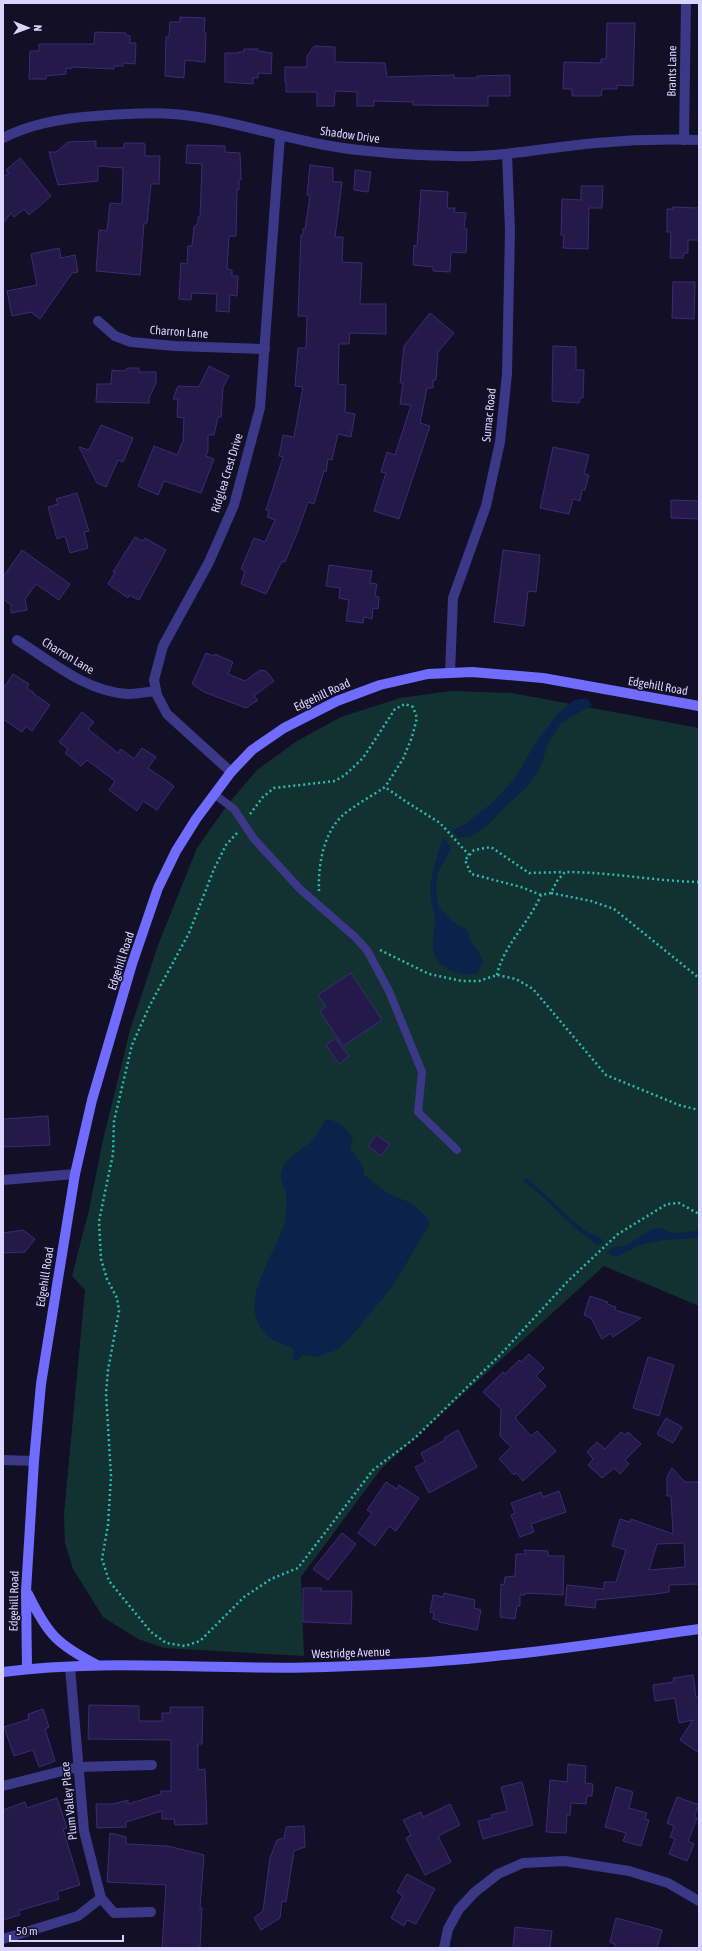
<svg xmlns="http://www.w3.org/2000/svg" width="702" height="1951" viewBox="0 0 702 1951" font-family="'Asap Condensed',sans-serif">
<rect width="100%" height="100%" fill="#130f27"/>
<path fill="#123231" d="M451,691L512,693L699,728V1306L604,1266L381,1469L301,1577L304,1656L164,1648L138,1639L103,1617L73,1569L65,1543L64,1514L85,1290L72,1276L89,1210L103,1140L130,1030L158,945L197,848L228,804L257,770L297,741L341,717L400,698Z"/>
<g fill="#0b224a">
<path d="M587,698L592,705L561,723L548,743L541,766L527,787L505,807L490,823L472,836L459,838L452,831L465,824L492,803L516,777L534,745L557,714L574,700Z"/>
<path d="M444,838L450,846V851L438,872L436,888L438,905L451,920L467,930L472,944L477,949L483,962L478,973C462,979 435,968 433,949C431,938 436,929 435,922C435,914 432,906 431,898C429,882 433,870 437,856C439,850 440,844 444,838Z"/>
<path d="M327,1119C339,1121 346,1128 353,1138L350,1148L363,1167L364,1175L389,1194L411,1203L428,1218L429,1225L393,1286L348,1340L337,1350L316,1357L303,1355L297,1361L292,1360L294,1354L293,1348C287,1345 279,1343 273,1340C230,1310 274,1259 284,1224C286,1217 287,1202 286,1194C285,1188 280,1180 281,1174C283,1158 304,1150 313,1139C319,1133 321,1125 327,1119Z"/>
<path d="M526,1178C547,1194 565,1216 586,1231C592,1235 602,1235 603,1243L597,1245L574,1227L542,1196L523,1181Z"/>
<path d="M661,1228C672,1236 686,1232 699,1230V1238L663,1240L637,1246L617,1257L607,1254L611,1248L625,1246L652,1229Z"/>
</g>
<g fill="#241a49" stroke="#3a2c76" fill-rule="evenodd">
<path d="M180,17L205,18L204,32L206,33L205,62L185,60L184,78L165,76L166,37H169L170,22H180Z"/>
<path d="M607,23H635L633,86L617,85V89H602L601,96H572V89H563L564,62L601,63V59H606Z"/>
<path d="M95,32L126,33V35L130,36V43H136L135,64L123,63V66H114V69L71,67V69L66,68V74L46,76V79H29L30,51H39V44H94Z"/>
<path d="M314,46L335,47V62L385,63L387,77L454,75V78H477V76L510,75V96H488V106L413,105V102L374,101V106H357V92L335,91L334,106H317V92H286V82H285V67H307V56Z"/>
<path d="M244,49H258V51L272,53L271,74L258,73V78H253V84L225,82V53H238V52H244Z"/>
<path d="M96,141V148H124V143H142L145,144V156H160L159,184H151L147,223H144L140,275L96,271L99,230L107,231L110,203L122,204L123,168L98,166V181L58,185L49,152H56L68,142Z"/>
<path d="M187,145L225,146V152L240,153L241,180H239V190L237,189L236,236H229L227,269L232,270V276H238L237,296L230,295L229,312L216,311L217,294L192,293L191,300L179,299L181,263L187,264L188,246H192L194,227L198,223V217H200L202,164L186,163Z"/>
<path d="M20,158L51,196L29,215L24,209L14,217L11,213L3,223V177L9,173L6,170Z"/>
<path d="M310,165L333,168V182H342L335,237H343L342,262L362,263L360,304H386V334L350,333L349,344H339L338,384L346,385L345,412L355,414L351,437L338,434L332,460L328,459L326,472L324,471L314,504L308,502L299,528L285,562L282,561L266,594L241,584L245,571L241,569L254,538L265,542L275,520L267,517L269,511L266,510L283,457L279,456L283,435L294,437L303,387L295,386L298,348H306L307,316H298L301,235H303V229H305L310,196L307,195Z"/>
<path d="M355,170L371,172L368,192L354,190Z"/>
<path d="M581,186H603L602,208H589L588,249L563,248L564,235H561L562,199L581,200Z"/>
<path d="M421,190L448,192L447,208H455L454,212L466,213L464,228L467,229L466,253L451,252L450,272L433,271V267L413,265L414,245L417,246Z"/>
<path d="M673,207L699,208V240H688V253H684L683,258H670L671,232H667V209H673Z"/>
<path d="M59,248L61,258L75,255L78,272L72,273L40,319L31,312L12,316L7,291L37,285L31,254Z"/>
<path d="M673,282H695L694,319L672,318Z"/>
<path d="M430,313L454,333L438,352L436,380H433V388H427L420,423L430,426L399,519L374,511L386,473L381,472L387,452L395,455L411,405L400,404L403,383H400L404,346Z"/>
<path d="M553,346L576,347V370H584L583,398H580L579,403L552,401Z"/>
<path d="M209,366L229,376L223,387L221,417H218L214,435H208V450L206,456L214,459L201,493L164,481L158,495L138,486L154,446L177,455L183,441L184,418L177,417L178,399H173L178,386L199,387Z"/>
<path d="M127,368H139V372H156V383L149,398V403L96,402L97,384H111L112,370L121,371L127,370Z"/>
<path d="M101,425L133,438L123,462L118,460L106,487L97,483L79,447L89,450Z"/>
<path d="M553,447L589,455L584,474L589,475L585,490H582L580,501L573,499L569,514L540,508Z"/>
<path d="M77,493L89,531L84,532L88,548L70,553L65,536L57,539L48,507L58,504L56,499Z"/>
<path d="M671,500L699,501V519L671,518Z"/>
<path d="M135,537L143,541L145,538L166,550L139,600L129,595L128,598L108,584L115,572H113Z"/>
<path d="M22,550L70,584L59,600L36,584L25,599L27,610L11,613V605L3,599V577Z"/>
<path d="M503,550L540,555L536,592L528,591L524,626L494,622Z"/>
<path d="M329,565L372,571L370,583L377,584L375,596L379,597L378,609L373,608L372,619L364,617L363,623L346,621L349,600L339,598L340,588L326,586Z"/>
<path d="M206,653L214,656L215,654L233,662L228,674L245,681L260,670L266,671L274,681L254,696L258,700L246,708L204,692L192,684Z"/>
<path d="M13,674L29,684L27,688L34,693V694L50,705L32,731L26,726L22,732L3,719V689Z"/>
<path d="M82,712L94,722L88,729L118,753L121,749L134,759L142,748L156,757L148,768L174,786L157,810L143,801L137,811L109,790L115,781L87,760L81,766L65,753L68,749L59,742Z"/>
<path d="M351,973L382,1020L343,1046L320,1011L326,1007L318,995Z"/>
<path d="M335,1038L349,1056L339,1064L326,1045Z"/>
<path d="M48,1116L50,1145L3,1147V1119Z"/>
<path d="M376,1135L390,1144L381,1156L368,1146Z"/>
<path d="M23,1230L35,1239L25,1252L3,1253V1233Z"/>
<path d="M590,1296L608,1302L607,1304L616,1307L615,1310L641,1318L613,1337L611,1333L602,1339L591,1318L584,1315Z"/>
<path d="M529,1354L544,1368L536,1376L546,1386L515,1418L531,1436L537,1431L556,1451L523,1481L516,1473L514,1475L499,1459L511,1447L500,1436L501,1409L483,1392L503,1372L505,1374L519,1360L521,1362Z"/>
<path d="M648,1357L674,1365L659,1416L633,1408Z"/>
<path d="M666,1418L682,1427L673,1443L657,1434Z"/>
<path d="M458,1430L477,1467L429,1493L415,1467L425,1462L421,1453L445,1440L444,1438Z"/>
<path d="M621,1432L625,1435L628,1432L641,1444L625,1460L629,1464L620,1474L614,1468L602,1478L588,1465L593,1459L587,1452L597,1442L605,1449Z"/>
<path d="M672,1468L685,1482H699V1584L669,1585V1592L655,1594L596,1600L595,1608L565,1605L567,1585L604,1589V1582H616L626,1550L612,1546L620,1519L630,1522L631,1519L673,1534L671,1496H667V1477ZM684,1543L685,1567L649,1570L657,1544Z"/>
<path d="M386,1482L397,1489L399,1485L419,1498L396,1531L389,1526L375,1546L358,1533L372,1513L367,1510Z"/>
<path d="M559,1491L566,1512L531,1524L534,1532L520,1537L511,1515L515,1513L511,1503L541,1492L543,1497Z"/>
<path d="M342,1533L356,1544L328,1580L313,1569Z"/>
<path d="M524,1550L548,1551V1556H564L563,1595L525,1593V1595H520V1606H517L515,1619L500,1617L501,1584L504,1585L505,1577L515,1576L516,1554H526Z"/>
<path d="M303,1588H322L320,1591H352L351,1624L303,1622Z"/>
<path d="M444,1593L475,1600L474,1608L481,1610L477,1630L439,1622V1620L433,1619L434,1613L430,1612L433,1595L443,1597Z"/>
<path d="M693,1675L696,1697H699V1753L680,1740L693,1720L679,1723L675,1698L655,1701L653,1685L674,1682L673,1678Z"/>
<path d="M89,1705L139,1706V1721H162V1713H170V1707H203L202,1744H198V1770L205,1769L207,1824L175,1825L174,1819H162V1811L126,1822V1827L97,1828L96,1804H113L128,1800V1804L161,1794V1791H171V1740L88,1739Z"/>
<path d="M43,1709L49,1727L45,1729L55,1761L39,1767L33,1750L14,1756L4,1727L29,1719L28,1714Z"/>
<path d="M568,1764L586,1766L585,1783L593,1784L592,1796H587L586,1804L571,1803L570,1815H567L566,1833L546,1832L550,1780L567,1782Z"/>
<path d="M522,1782L533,1825L483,1839L478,1821L492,1818L491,1815L507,1811L501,1787Z"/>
<path d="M616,1787L633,1792L629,1808L647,1813L645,1819L649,1820L641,1846L623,1841L626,1833L605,1827Z"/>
<path d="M677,1797L699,1805L694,1817L697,1818L688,1841L694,1844L687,1861L669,1854L675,1839L670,1837L674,1826L667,1823Z"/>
<path d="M57,1798L67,1828L63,1829L80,1885L57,1892L59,1899L18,1911L20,1915L3,1920V1810L25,1802L27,1808Z"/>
<path d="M450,1804L460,1825L438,1836L451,1862L425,1875L406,1838L411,1835L403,1820L421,1812L423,1817Z"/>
<path d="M304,1826L305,1847L294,1851L286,1902L282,1901L280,1918L261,1930L254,1918L263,1911L270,1858L277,1840L284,1838L286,1827Z"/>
<path d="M110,1833L126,1837V1844L168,1846L204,1855L200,1908H202L200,1948H162L166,1885L107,1882Z"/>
<path d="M407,1874L435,1889L416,1924L407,1920L404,1926L391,1918L403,1896L397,1892Z"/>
<path d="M616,1918L662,1930L657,1948H614L615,1944L610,1942Z"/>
<path d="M515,1927L552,1931L550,1948H513Z"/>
</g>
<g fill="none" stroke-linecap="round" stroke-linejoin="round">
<g stroke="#2cbcb4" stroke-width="2.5" stroke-dasharray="2 3" stroke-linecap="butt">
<path d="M250,814L263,797L274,788L335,781L345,775L363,758L395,709L405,704L413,707L417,718L412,737L403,759L385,787"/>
<path d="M237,833L226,845L214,869L189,933L150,1005L132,1045L114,1121L113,1154L99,1221L101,1259L107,1279L117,1298L119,1311L108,1370L106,1393L111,1476L108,1525L102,1559L109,1581L151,1632L166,1643L185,1646L200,1641L244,1597L271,1579L298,1568L373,1470L415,1438L500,1355L568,1281L618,1234L667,1204L679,1203L699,1214"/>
<path d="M699,882C654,881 610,872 565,872L557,881L551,893L591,901L614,909L699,978"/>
<path d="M319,891C318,866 323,834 342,816C353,806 372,796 385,787L405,801L440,823L469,855"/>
<path d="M541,895L521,887L471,874L465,860L474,850L491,847L529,873L564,872"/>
<path d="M380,950L429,974L462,981H479L497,975L516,979L533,989L606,1075L679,1105L699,1110"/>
<path d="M497,975C503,946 529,923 541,895L551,893"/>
</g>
<path stroke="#3c3888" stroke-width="8" d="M214,794L234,809L254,839L300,889L355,937L367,950L389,991L422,1072L418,1112L457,1150"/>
<g stroke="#3c3888" stroke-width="10">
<path d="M3,138C32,123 63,118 95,116C121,114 147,112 173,114C224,118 275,136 325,145C367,153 410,155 452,156C500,158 549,147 596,143C630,140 665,139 699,140"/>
<path d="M684,140L686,3"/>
<path d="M98,321L115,336L131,342L175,346L265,349"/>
<path d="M17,640C51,661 86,692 128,694C137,694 147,692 156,691"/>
<path d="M450,673L453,598L486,506L500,442L507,374L510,231L507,154"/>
<path d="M231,772L167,714L157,695L154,680L163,646L209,562L234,505L260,408L280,136"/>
<path d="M3,1180L75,1174"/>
<path d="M3,1460L34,1461"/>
<path d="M70,1667L84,1831L101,1898L114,1913L151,1912"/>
<path d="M3,1786L78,1767L152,1765"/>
<path d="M3,1939L78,1916L101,1898"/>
<path d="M444,1948L448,1929L459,1909L475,1892L498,1874L523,1863L565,1861L629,1871L668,1883L699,1901"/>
</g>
<g stroke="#706cff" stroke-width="10">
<path d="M28,1594C48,1635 57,1644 97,1665"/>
<path d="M27,1669L26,1591L34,1461L41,1384L75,1174L92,1100L132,964L158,888L176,851L196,819L231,772L252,750L284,728L337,701L380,685L428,674L472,672L543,678L699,706"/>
<path d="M3,1672C110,1658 218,1671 326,1667C385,1665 445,1662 504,1655C569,1649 634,1638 699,1629"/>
</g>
</g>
<g text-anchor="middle" stroke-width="3" stroke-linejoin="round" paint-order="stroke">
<g font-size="12" fill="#dad5ff" stroke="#130f27">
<text transform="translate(672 71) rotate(-89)" y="4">Brants Lane</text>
<text transform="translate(350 135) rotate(8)" y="4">Shadow Drive</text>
<text transform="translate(179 332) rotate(4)" y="4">Charron Lane</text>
<text transform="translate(489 415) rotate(-84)" y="4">Sumac Road</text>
<text transform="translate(227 473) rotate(-73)" y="4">Ridglea Crest Drive</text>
<text transform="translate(68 656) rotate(31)" y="4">Charron Lane</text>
<text transform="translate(658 686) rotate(10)" y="4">Edgehill Road</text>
<text transform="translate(322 695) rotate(-25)" y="4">Edgehill Road</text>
<text transform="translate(121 961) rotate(-72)" y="4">Edgehill Road</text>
<text transform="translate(45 1277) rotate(-81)" y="4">Edgehill Road</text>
<text transform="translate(14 1601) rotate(-89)" y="4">Edgehill Road</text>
<text transform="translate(351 1653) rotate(-2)" y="4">Westridge Avenue</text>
<text transform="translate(69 1801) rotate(-96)" y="4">Plum Valley Place</text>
</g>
</g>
<rect width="702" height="1951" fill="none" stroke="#dad5ff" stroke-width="8"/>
<g transform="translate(28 28) rotate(91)" stroke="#130f27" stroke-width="3" paint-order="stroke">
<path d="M0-3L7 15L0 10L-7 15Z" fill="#dad5ff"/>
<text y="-6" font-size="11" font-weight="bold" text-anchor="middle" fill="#dad5ff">N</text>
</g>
<path d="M10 1935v6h113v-6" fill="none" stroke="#dad5ff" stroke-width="2"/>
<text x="16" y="1935" font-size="12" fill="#dad5ff" stroke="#130f27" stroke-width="3" paint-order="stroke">50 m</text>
</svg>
